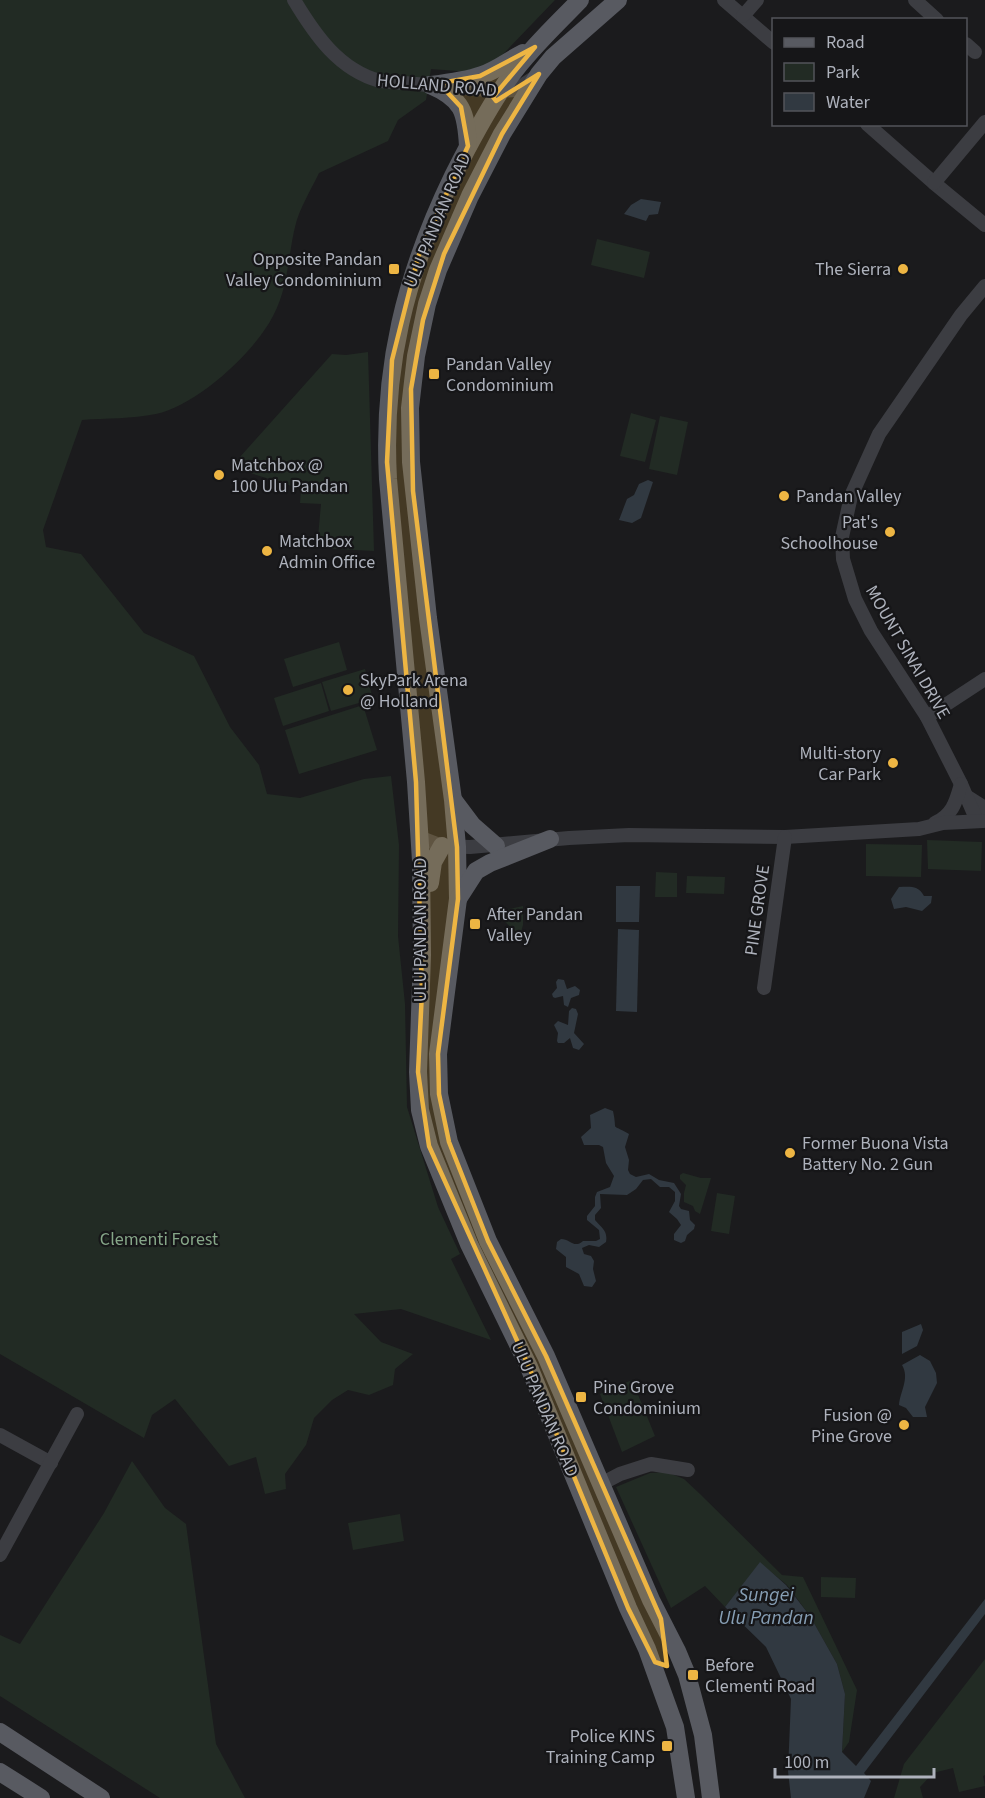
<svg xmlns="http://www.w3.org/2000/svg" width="985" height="1798" viewBox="0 0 985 1798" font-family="'Source Sans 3',sans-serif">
<rect width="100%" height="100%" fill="#1b1b1d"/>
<g fill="#222b24">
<path d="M0,0H555L485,73L431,69L426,100L398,120L388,141L319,173C311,190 299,209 295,227C288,256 288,289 273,316C254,353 197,405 156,414C132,419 106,418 82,420L43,530L46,547L81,554L144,633L194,656L230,727L259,765L267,794L300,798L364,779L391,776L399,845L398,936L405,1004L407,1107L438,1207L460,1254L451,1259L491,1340L401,1309L354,1314L381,1342L413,1354L395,1369L393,1385L369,1395L348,1390L332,1400L314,1418L306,1445L285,1474L286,1489L265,1494L256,1457L229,1466L175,1399L152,1415L144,1438L0,1354Z"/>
<path d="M597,239L650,252L644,278L591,265Z"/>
<path d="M368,352L374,551L317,548L321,504L300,503L301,489L231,467L332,354L346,355Z"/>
<path d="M631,413L656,420L645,462L620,456Z"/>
<path d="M660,416L688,422L677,475L649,469Z"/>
<path d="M339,642L347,670L293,687L284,659Z"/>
<path d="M365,669L373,699L331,711L322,682Z"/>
<path d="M321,683L329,711L283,726L274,698Z"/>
<path d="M363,705L377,750L299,774L285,730Z"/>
<path d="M927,840L982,842L981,871L928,869Z"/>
<path d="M866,844L922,845L921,877L866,876Z"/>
<path d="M656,872L677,873V897H655Z"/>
<path d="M687,876L725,877L724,894L686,893Z"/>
<path d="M523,906V925L521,932H516L504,921V910Z"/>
<path d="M683,1173L701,1178H711L700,1214L695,1211L693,1206L684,1202V1193L686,1185L680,1179V1175Z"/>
<path d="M717,1193L735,1196L729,1234L711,1231Z"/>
<path d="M632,1380L655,1436L622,1452L600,1394Z"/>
<path d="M132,1461L165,1508L186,1524L216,1744L245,1798H160L0,1696V1635L20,1644L104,1513Z"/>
<path d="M667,1472L684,1479L700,1494L782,1575L803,1577L857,1690L849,1742L842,1752L845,1694L837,1664L810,1616L787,1585L760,1563L725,1607L705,1586L671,1608L616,1487L650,1473Z"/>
<path d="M400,1514L404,1541L353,1550L348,1523Z"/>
<path d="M821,1577L856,1578L855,1598L821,1597Z"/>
<path d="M985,1659V1775L983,1776L985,1786L959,1792L953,1768L933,1773L920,1787L923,1798H894L904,1764Z"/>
</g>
<g fill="#313941">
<path d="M641,199L661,202L658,214L649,215L646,221L624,214L631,205Z"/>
<path d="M648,480L653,482L641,518L632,523L619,520L627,499L634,495L639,484Z"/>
<path d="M616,886H640L639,922H616Z"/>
<path d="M899,887C910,887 918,885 924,896H932L931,903L922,911L906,907L894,909L891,899Z"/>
<path d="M618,929L639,930L637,1012L616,1011Z"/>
<path d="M558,979L564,980L567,989L575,986L580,990L579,995L571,998L568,1007L564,1005L563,996L555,998L553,997L552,994L557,988L556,982Z"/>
<path d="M572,1008L576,1009L578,1014L574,1033L584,1044L579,1050L573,1048L570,1038L564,1043H558L557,1041L558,1033L554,1025L558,1021L568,1025L569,1011Z"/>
<path d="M605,1108L613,1111C618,1134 609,1122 629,1134L625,1147L629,1160L628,1170L630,1174L636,1177L649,1174L659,1180L674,1183L681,1194L679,1206L681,1209L689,1211L690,1220L695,1225L694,1229L687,1235L685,1241L681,1243L674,1240V1234L681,1225L677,1219L669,1212L675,1201V1192L669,1187H660L651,1179L643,1180L636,1189L627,1195L600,1194L601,1208L595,1215V1220C602,1228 608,1231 606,1242L599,1247L589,1245L582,1248L584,1254L591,1256L594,1261L593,1269L596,1281L592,1287L584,1286L579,1274L566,1267V1257L556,1249L557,1242L561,1239C570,1239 574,1249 583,1241H596L600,1239L599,1230L587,1220V1216L595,1206V1197L597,1192L610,1187L614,1176L606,1163L603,1147L599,1145H584L581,1137L591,1128L590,1115Z"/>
<path d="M921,1324L923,1330L917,1346L902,1354V1332Z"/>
<path d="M920,1355L930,1361L936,1373L937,1383L925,1407L927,1417H913L906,1408L899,1405C900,1392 910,1378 902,1365Z"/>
<path d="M760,1562L786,1585L810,1616L837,1664L845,1694L842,1752L856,1766L985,1599V1614L864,1773L871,1781L864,1798H791L788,1771L791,1699L766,1647L725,1607Z"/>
</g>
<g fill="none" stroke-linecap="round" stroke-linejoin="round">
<g stroke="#3c3d42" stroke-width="14">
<path d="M294,0C315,35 339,70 380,81L500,91L515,90L535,77"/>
<path d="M724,0L774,43"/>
<path d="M915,0L937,20"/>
<path d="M743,16L757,0"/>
<path d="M966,44L975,52"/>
<path d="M867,124L934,183L985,225"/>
<path d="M934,183L985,122"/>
<path d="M927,717L985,679"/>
<path d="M966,796L985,808"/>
<path d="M977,821L961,784L927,717L871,631L855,599L843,559L842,537L851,496L879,434L961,315L985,286"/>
<path d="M935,823C953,815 956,801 961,784"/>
<path d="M419,837L442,846L470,847L569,838L629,835L785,837L919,829L943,823L983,821"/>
<path d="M764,988L785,837"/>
<path d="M0,1435L51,1463"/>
<path d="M601,1484L620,1474L651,1464L688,1470"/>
<path d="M0,1555L77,1414"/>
</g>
<g stroke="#585a61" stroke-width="18">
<path d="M580,0C557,24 532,47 512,74C489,106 471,140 453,176C405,275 382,369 388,479L416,782L421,861L422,955L418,1072L420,1110L429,1146L469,1244L529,1367L628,1608L647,1649L675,1727L686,1798"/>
<path d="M618,0L553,57L539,74L502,134L470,196L438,270L427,304L416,356L410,408L411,462L428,618L453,800L457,847L458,899L438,1054L439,1094L449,1142L488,1241L546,1356L651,1600L677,1651L687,1675L703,1735L711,1798"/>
<path d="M430,85C447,83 465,81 482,75C497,70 509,60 523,53"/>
<path d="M430,85C463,99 466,112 468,146"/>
<path d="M454,801L472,825L496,846"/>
<path d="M430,883L433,862L442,846"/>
<path d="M458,899L476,871L490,863L550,839"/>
<path d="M0,1732L101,1798"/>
<path d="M0,1772L41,1798"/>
</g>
</g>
<path fill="#edb543" fill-opacity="0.2" stroke="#edb543" stroke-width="4.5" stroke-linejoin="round" d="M535,47L493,97L496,101L539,74L502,134L444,254L423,320L411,389L413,491L457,847L458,899L438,1054L439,1094L449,1142L488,1241L546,1356L661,1619L667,1666L655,1662L628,1608L529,1367L429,1146L418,1072L422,992L416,782L387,462L392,360L418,257L468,146L461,107L447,92L430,85L480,76Z"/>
<g fill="#edb543" stroke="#161618" stroke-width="2">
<rect x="388" y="263" width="12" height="12" rx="3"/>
<circle cx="903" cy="269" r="6"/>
<rect x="428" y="368" width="12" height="12" rx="3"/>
<circle cx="219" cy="475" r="6"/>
<circle cx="784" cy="496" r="6"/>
<circle cx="890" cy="532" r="6"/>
<circle cx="267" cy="551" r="6"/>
<circle cx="348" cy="690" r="6"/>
<circle cx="893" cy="763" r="6"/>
<rect x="469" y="918" width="12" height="12" rx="3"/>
<circle cx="790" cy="1153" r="6"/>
<rect x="575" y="1391" width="12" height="12" rx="3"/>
<circle cx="904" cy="1425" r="6"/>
<rect x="687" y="1669" width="12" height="12" rx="3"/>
<rect x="661" y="1740" width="12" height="12" rx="3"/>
</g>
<g text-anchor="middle" stroke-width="4.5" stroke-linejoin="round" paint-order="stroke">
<g font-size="18" fill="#aeb2bc" stroke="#161618">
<text transform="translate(437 85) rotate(5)" y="6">HOLLAND ROAD</text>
<text transform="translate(437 220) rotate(-67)" y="6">ULU PANDAN ROAD</text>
<text transform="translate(908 652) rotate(60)" y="6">MOUNT SINAI DRIVE</text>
<text transform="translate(757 910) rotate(-82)" y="6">PINE GROVE</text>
<text transform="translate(420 930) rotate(-90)" y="6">ULU PANDAN ROAD</text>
<text transform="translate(545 1409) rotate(67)" y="6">ULU PANDAN ROAD</text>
</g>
<g font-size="18" fill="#aeb2bc" stroke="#161618" text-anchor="start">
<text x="382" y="265" text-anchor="end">Opposite Pandan<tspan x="382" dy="21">Valley Condominium</tspan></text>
<text x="891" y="275" text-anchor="end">The Sierra</text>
<text x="446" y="370">Pandan Valley<tspan x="446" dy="21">Condominium</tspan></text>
<text x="231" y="471">Matchbox @<tspan x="231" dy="21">100 Ulu Pandan</tspan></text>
<text x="796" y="502">Pandan Valley</text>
<text x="878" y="528" text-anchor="end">Pat's<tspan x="878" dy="21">Schoolhouse</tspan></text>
<text x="279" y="547">Matchbox<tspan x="279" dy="21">Admin Office</tspan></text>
<text x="360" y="686">SkyPark Arena<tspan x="360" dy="21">@ Holland</tspan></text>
<text x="881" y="759" text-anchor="end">Multi-story<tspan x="881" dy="21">Car Park</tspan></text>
<text x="487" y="920">After Pandan<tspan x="487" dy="21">Valley</tspan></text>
<text x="802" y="1149">Former Buona Vista<tspan x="802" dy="21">Battery No. 2 Gun</tspan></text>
<text x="593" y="1393">Pine Grove<tspan x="593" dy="21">Condominium</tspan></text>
<text x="892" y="1421" text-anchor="end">Fusion @<tspan x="892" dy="21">Pine Grove</tspan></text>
<text x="705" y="1671">Before<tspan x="705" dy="21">Clementi Road</tspan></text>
<text x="655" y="1742" text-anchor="end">Police KINS<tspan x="655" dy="21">Training Camp</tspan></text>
</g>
<g font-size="18" fill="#86a688" stroke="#161618">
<text x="159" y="1245">Clementi Forest</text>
</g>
<g font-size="20" font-style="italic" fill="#879fb5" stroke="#161618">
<text x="766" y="1601">Sungei<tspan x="766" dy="23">Ulu Pandan</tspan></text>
</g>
</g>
<rect x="772" y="18" width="195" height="108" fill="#161618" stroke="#53545a" stroke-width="1.5"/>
<rect x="784" y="38" width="30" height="9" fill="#585a61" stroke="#53545a" stroke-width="1.5"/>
<text x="826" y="48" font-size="18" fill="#aeb2bc">Road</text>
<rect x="784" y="63" width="30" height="18" fill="#222b24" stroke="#53545a" stroke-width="1.5"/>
<text x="826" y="78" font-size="18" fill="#aeb2bc">Park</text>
<rect x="784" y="93" width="30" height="18" fill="#313941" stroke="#53545a" stroke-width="1.5"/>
<text x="826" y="108" font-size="18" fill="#aeb2bc">Water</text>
<path d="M775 1768v9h159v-9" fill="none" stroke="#aeb2bc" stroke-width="3"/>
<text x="784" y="1768" font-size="18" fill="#aeb2bc" stroke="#161618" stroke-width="4.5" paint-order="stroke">100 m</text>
</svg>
